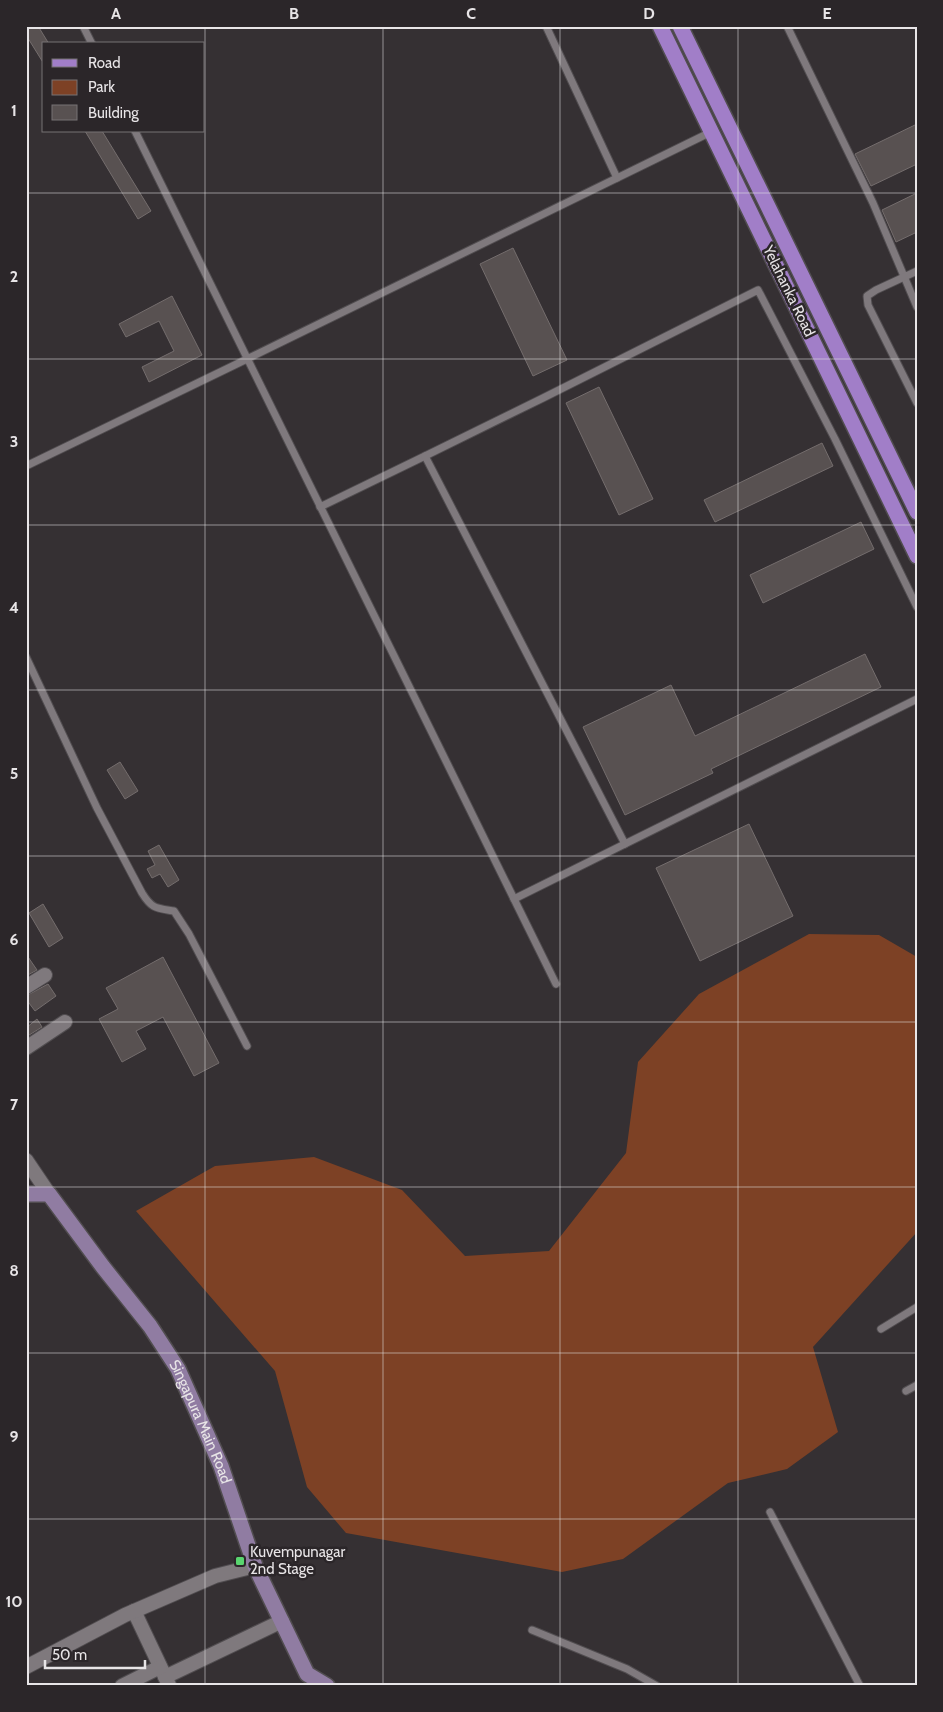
<svg xmlns="http://www.w3.org/2000/svg" width="943" height="1712" viewBox="0 0 943 1712" font-family="Cabin,sans-serif">
<rect width="100%" height="100%" fill="#353033"/>
<path fill="#7d4125" d="M809,934L879,935L917,957V1232L813,1347L838,1432L787,1469L728,1483L623,1559L562,1572L346,1533L307,1487L275,1371L136,1211L215,1166L314,1157L402,1190L465,1256L549,1251L626,1153L638,1062L699,994Z"/>
<g fill="#585151" stroke="#746d6d">
<path d="M26,26H38L49,44H44V64L26,35Z"/>
<path d="M917,124V164L871,186L855,154Z"/>
<path d="M85,131H102L151,211L138,219Z"/>
<path d="M917,193V232L896,242L882,210Z"/>
<path d="M513,248L567,360L533,376L480,264Z"/>
<path d="M172,296L202,355L149,382L142,367L174,351L159,321L126,337L119,324Z"/>
<path d="M599,387L653,499L619,515L566,403Z"/>
<path d="M822,443L833,466L715,522L704,500Z"/>
<path d="M861,522L874,549L763,603L750,575Z"/>
<path d="M865,654L881,687L711,769L713,773L625,815L583,727L671,685L695,736Z"/>
<path d="M120,762L138,791L125,799L107,770Z"/>
<path d="M749,824L793,916L700,961L656,868Z"/>
<path d="M159,845L179,880L168,887L160,874L152,878L147,869L155,865L148,851Z"/>
<path d="M43,904L63,938L49,947L29,913Z"/>
<path d="M26,954L37,970L26,976Z"/>
<path d="M163,957L219,1063L194,1076L163,1017L136,1031L146,1049L122,1062L99,1019L118,1009L106,988Z"/>
<path d="M48,984L56,996L35,1011L26,999V996Z"/>
<path d="M37,1019L42,1027L26,1037V1028Z"/>
</g>
<g fill="none" stroke-linecap="round" stroke-linejoin="round">
<g stroke="#514d50" stroke-width="9">
<g id="lane">
<path d="M83,26L92,44"/>
<path d="M546,26L617,178"/>
<path d="M787,26L873,203L917,307"/>
<path d="M135,131L556,984"/>
<path d="M917,271L876,290L867,296L868,305L917,403"/>
<path d="M26,466L247,359L711,132"/>
<path d="M320,507L425,456"/>
<path d="M26,657L97,808L142,893C152,909 156,908 174,911L189,934L247,1046"/>
<path d="M625,844L425,456L543,398L758,290L835,439L917,607"/>
<path d="M514,899L917,699"/>
<path d="M881,1329L917,1307"/>
<path d="M906,1391L917,1385"/>
<path d="M770,1512L860,1686"/>
<path d="M532,1630L627,1669L657,1686"/>
</g>
</g>
<g stroke="#514d50" stroke-width="16">
<g id="street">
<path d="M26,987L45,975"/>
<path d="M26,1048L65,1022"/>
<path d="M26,1160L49,1194"/>
<path d="M134,1611L169,1685"/>
<path d="M26,1667L125,1615L215,1576L255,1566"/>
<path d="M165,1677L282,1621"/>
<path d="M122,1686L160,1667"/>
</g>
</g>
<g stroke="#514d50" stroke-width="18">
<g id="secondary">
<path id="s1" d="M26,1194H49L103,1267L150,1326L178,1369L221,1466L255,1566L307,1674L327,1686"/>
</g>
</g>
<g stroke="#514d50" stroke-width="18">
<g id="primary">
<path d="M660,26L917,556"/>
<path d="M680,26L917,512"/>
</g>
</g>
<use href="#lane" stroke="#7f797d" stroke-width="7"/>
<use href="#street" stroke="#7f797d" stroke-width="14"/>
<use href="#secondary" stroke="#907ca2" stroke-width="15"/>
<use href="#primary" stroke="#a17ec8" stroke-width="15"/>
</g>
<path fill="none" stroke="#e8e5e7" stroke-width="1" stroke-opacity="0.55" d="M205,26V1686M383,26V1686M560,26V1686M738,26V1686M26,193H917M26,359H917M26,525H917M26,690H917M26,856H917M26,1022H917M26,1187H917M26,1353H917M26,1519H917"/>
<rect fill="#59d56f" stroke="#2b2629" stroke-width="2" x="235" y="1556" width="10" height="10" rx="2.5"/>
<g text-anchor="middle" stroke-width="5" stroke-linejoin="round" paint-order="stroke">
<g font-size="15" fill="#e8e5e7" stroke="#2b2629">
<text transform="translate(789 291) rotate(64)" y="5">Yelahanka Road</text>
<text dy="5" stroke="none"><textPath href="#s1" startOffset="298">Singapura Main Road</textPath></text>
</g>
<g font-size="15" fill="#e8e5e7" stroke="#2b2629" text-anchor="start">
<text x="250" y="1557">Kuvempunagar<tspan x="250" dy="17">2nd Stage</tspan></text>
</g>
</g>
<rect width="943" height="1712" fill="none" stroke="#2b2629" stroke-width="55"/>
<rect x="42" y="42" width="162" height="90" fill="#2b2629" stroke="#777275"/>
<rect x="52" y="59" width="25" height="8" fill="#a17ec8" stroke="#777275"/>
<text x="88" y="68" font-size="15" fill="#e8e5e7">Road</text>
<rect x="52" y="80" width="25" height="15" fill="#7d4125" stroke="#777275"/>
<text x="88" y="92" font-size="15" fill="#e8e5e7">Park</text>
<rect x="52" y="105" width="25" height="15" fill="#585151" stroke="#777275"/>
<text x="88" y="118" font-size="15" fill="#e8e5e7">Building</text>
<path d="M45 1660v8h100v-8" fill="none" stroke="#e8e5e7" stroke-width="2.5"/>
<text x="52" y="1660" font-size="15" fill="#e8e5e7" stroke="#2b2629" stroke-width="4" paint-order="stroke">50 m</text>
<rect x="28" y="28" width="888" height="1656" fill="none" stroke="#e8e5e7" stroke-width="2"/>
<g font-size="16" text-anchor="middle" font-weight="bold" fill="#e8e5e7">
<text x="116" y="19">A</text>
<text x="294" y="19">B</text>
<text x="471" y="19">C</text>
<text x="649" y="19">D</text>
<text x="827" y="19">E</text>
<text x="14" y="116">1</text>
<text x="14" y="282">2</text>
<text x="14" y="447">3</text>
<text x="14" y="613">4</text>
<text x="14" y="779">5</text>
<text x="14" y="945">6</text>
<text x="14" y="1110">7</text>
<text x="14" y="1276">8</text>
<text x="14" y="1442">9</text>
<text x="14" y="1607">10</text>
</g>
</svg>
